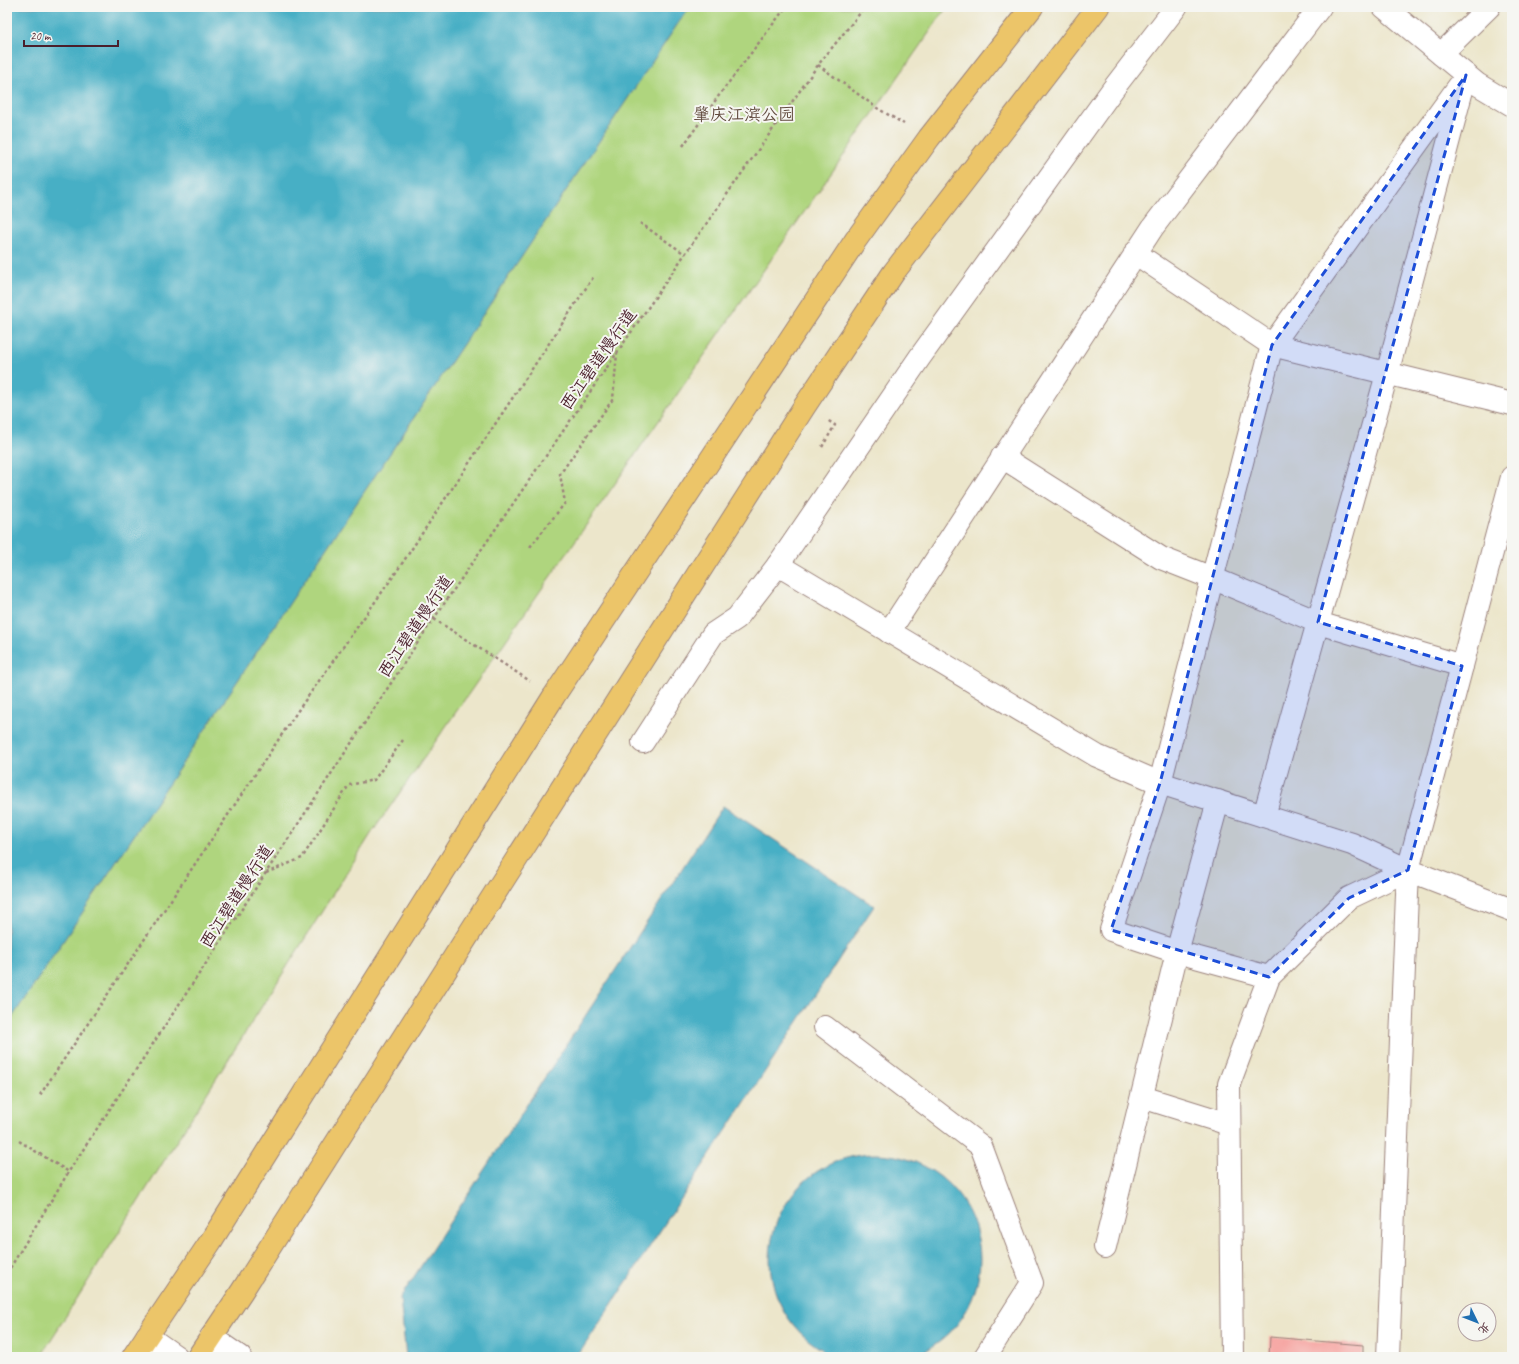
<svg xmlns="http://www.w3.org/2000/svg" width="1519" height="1364" viewBox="0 0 1519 1364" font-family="Caveat,'LXGW WenKai TC',sans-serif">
<rect width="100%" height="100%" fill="#f6f6f2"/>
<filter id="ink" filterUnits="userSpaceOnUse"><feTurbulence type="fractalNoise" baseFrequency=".025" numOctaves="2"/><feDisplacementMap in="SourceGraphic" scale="8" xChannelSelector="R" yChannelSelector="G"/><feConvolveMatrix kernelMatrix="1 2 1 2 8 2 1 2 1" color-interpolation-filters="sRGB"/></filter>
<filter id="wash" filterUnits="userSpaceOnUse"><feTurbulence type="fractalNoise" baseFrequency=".012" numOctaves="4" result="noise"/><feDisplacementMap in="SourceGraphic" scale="16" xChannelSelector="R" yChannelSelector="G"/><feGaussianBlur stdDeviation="0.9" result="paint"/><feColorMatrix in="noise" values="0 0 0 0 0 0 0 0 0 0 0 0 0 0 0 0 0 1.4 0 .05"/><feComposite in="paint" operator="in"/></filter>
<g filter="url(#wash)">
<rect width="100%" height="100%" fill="#ece6cb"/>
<path fill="#afd57e" stroke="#7c7a54" d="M691,7H947L371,834L40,1357H7V1025L683,16Z"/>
<g fill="#46afc5" stroke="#486778">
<path d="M7,7H691L683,16L7,1025Z"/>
<path d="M723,806L874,906L577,1357H406L400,1298Z"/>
<circle cx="875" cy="1259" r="105"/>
</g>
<g id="blocks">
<path fill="#f6a6a3" d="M1270,1337L1363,1345V1357H1269Z"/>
</g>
</g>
<g filter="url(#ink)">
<use href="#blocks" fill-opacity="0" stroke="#9b827b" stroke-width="1"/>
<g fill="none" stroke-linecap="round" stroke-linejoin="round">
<g stroke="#9b827b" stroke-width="24">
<g id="minor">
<path d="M1384,7L1477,84L1512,105"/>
<path d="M1441,54L1489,7"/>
<path d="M1459,86L1272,345L1512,404"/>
<path d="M1135,253L1272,345L1160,783L1111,930L1177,952L1269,977"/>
<path d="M1002,457L1161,558L1212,578L1325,625L1462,666"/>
<path d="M778,565L1097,756L1160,783L1352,844L1408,870L1512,910"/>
<path d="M889,632L1153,227L1320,7"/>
<path d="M643,742L713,634L737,618L778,565L920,357L1113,89L1176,7"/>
<path d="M1264,816L1387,374L1466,75"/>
<path d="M825,1027L981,1146L1032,1283L985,1357"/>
<path d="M1142,1097L1229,1124"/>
<path d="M1105,1247L1177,952L1218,801"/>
<path d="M147,1336L177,1357"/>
<path d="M211,1337L240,1357"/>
<path d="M1232,1357L1229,1084L1269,977L1349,898L1408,870"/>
<path d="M1388,1357L1408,870L1512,477"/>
</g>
</g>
<g stroke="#9b827b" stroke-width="24">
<g id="major">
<path d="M133,1357L211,1241L554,696L855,241L929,138L1032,7"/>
<path d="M198,1357L242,1291L804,407L894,272L1098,7"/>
</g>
</g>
<g stroke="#9b827b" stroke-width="2.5" stroke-dasharray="3 3" stroke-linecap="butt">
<path d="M818,65L877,108L904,124"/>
<path d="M683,146L720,94L786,7"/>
<path d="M640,223L685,254"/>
<path d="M822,447L835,425L827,420"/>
<path d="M530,547L565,503L560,474L613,399L617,353"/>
<path d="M434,619L530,681"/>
<path d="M266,873L302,858L349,785L374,780L403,740"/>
<path d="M40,1095L299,709L397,571L594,276"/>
<path d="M19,1141L69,1172"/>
<path d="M7,1273L71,1168L426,630L685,254L818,65L865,7"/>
</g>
<use href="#minor" stroke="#fff" stroke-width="22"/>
<use href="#major" stroke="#ecc569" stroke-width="22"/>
</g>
</g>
<path fill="#1d4ed8" fill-opacity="0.2" stroke="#1d4ed8" stroke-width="3" stroke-dasharray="8 5" stroke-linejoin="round" d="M1466,75L1318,622L1462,666L1408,870L1349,898L1269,977L1111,930L1160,783L1272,345Z"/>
<g text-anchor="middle" stroke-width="4" stroke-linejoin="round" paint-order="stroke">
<g font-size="17" fill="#634c40" stroke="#f6f6f2">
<text x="744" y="120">肇庆江滨公园</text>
</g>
<g font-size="17" fill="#4a1f2b" stroke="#f6f6f2">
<text transform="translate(598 359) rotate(-55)" y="6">西江碧道慢行道</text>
<text transform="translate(415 626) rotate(-56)" y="6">西江碧道慢行道</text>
<text transform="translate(236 896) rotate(-57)" y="6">西江碧道慢行道</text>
</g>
</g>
<rect width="1519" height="1364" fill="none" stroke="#f6f6f2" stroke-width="24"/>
<g transform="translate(1477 1322) rotate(133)"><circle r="19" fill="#f6f6f2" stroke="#b1a0a2"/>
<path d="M0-3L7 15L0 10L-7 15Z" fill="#1f6fb2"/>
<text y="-6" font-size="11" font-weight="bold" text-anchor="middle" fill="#4a1f2b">北</text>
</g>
<path d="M24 40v6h94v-6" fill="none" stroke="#4a1f2b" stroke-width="2"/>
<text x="30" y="40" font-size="12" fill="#4a1f2b" stroke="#f6f6f2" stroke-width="3" paint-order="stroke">20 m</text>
</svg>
